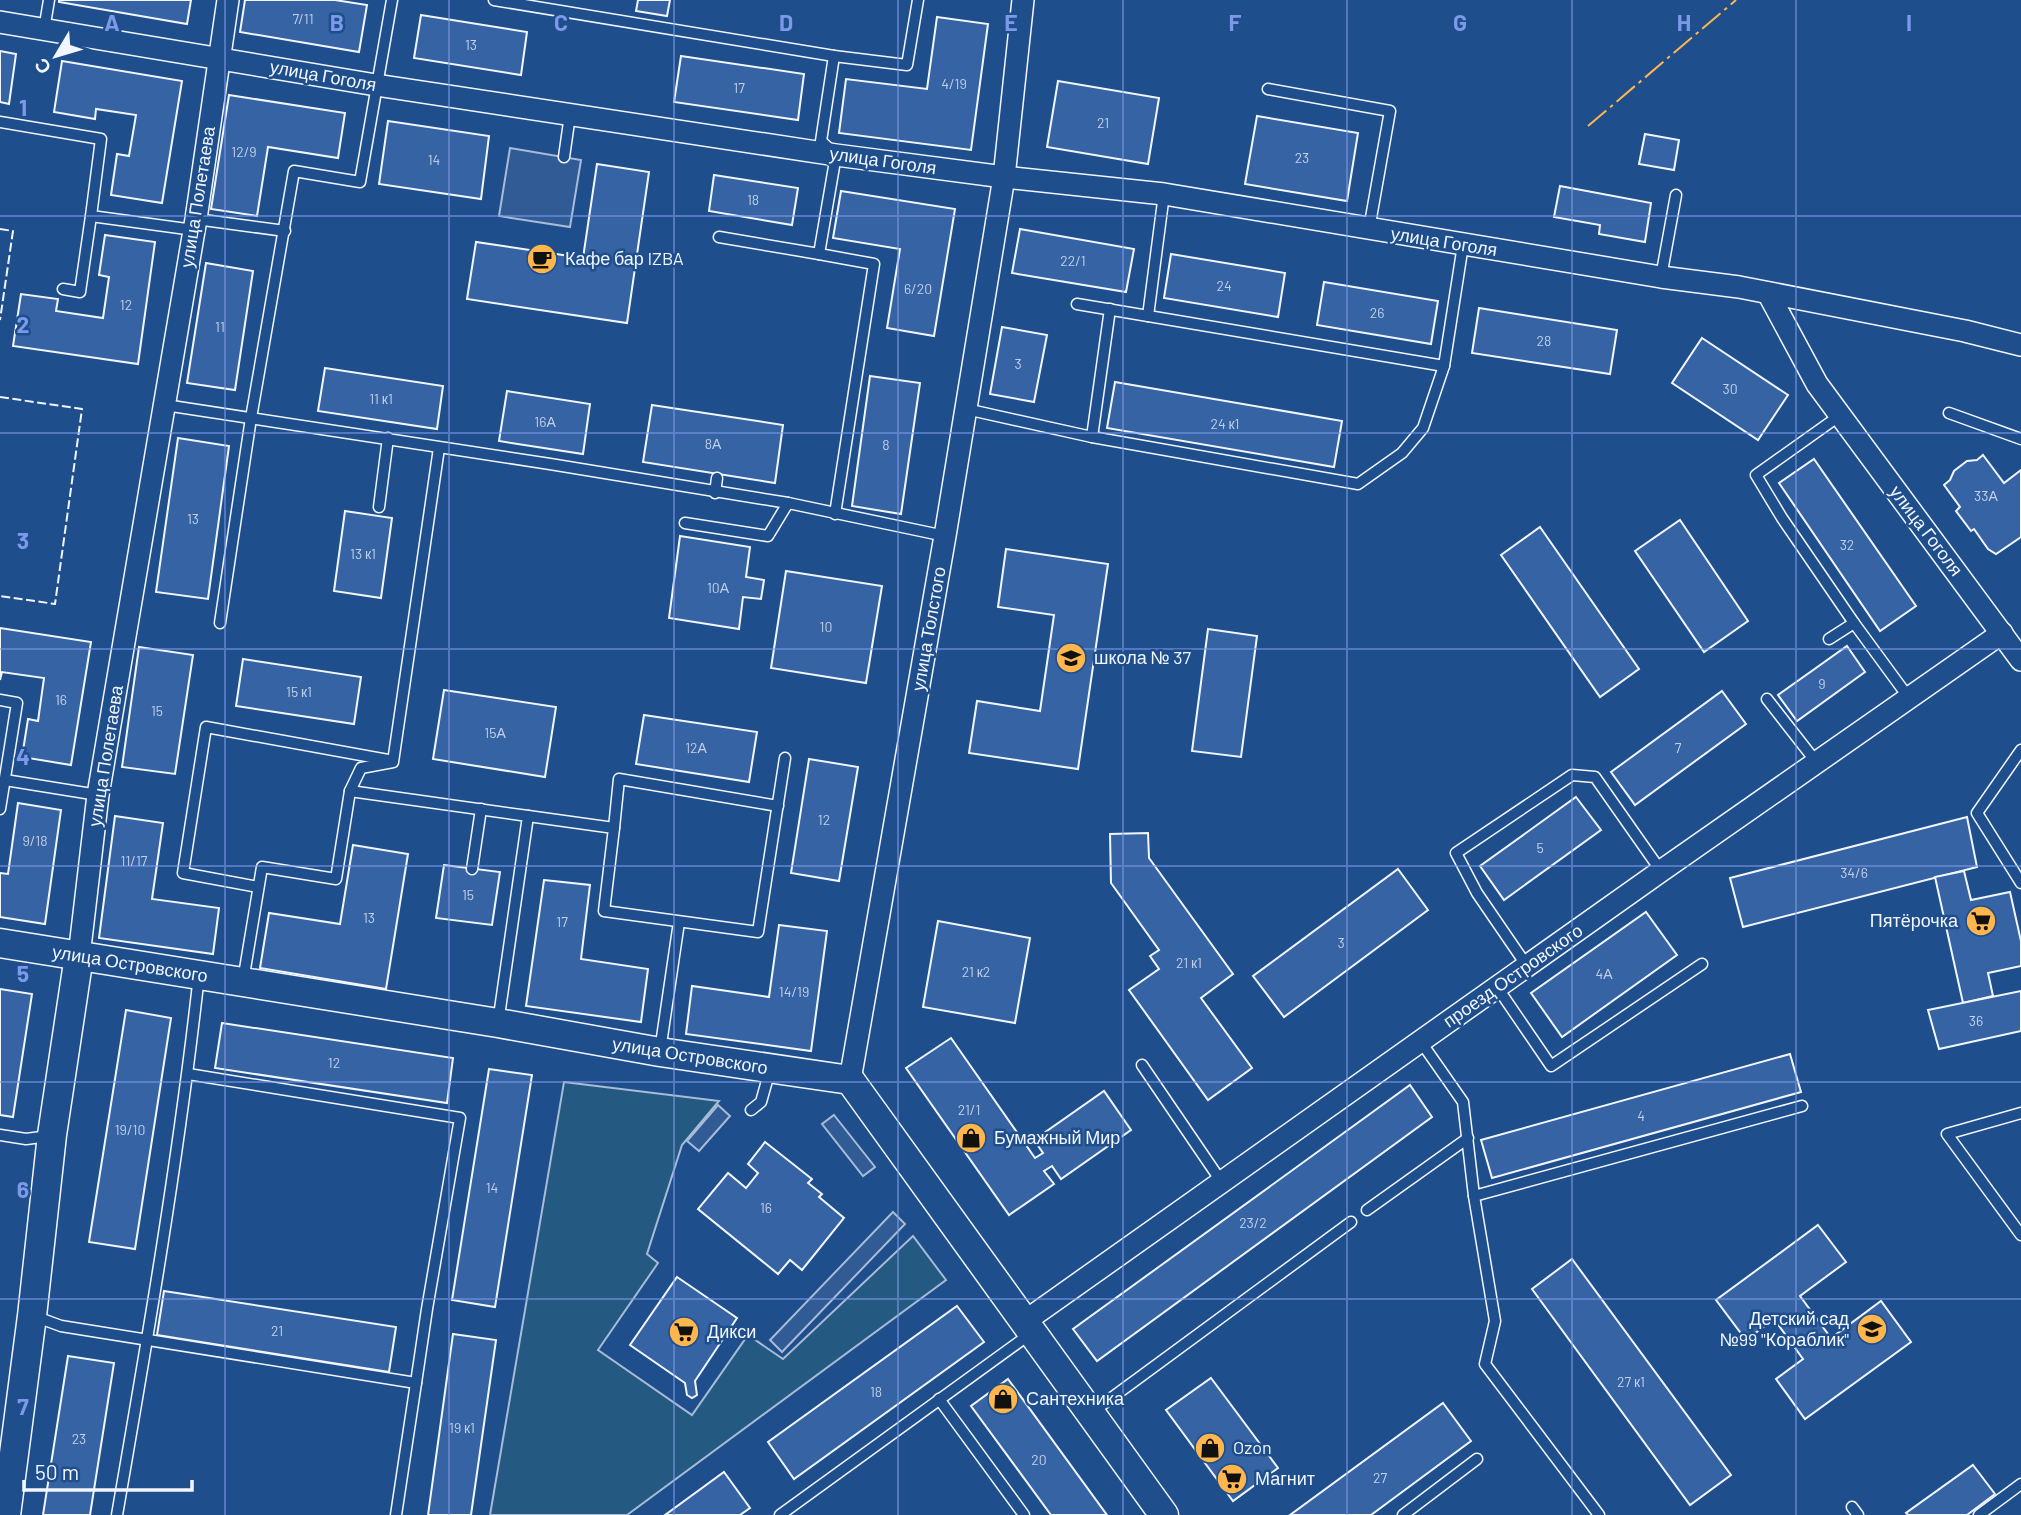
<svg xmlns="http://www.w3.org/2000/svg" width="2021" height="1515" viewBox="0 0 2021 1515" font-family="Barlow,sans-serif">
<rect width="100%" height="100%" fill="#1f4e8c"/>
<path fill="#245a82" stroke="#a8bbd7" stroke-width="2" d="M564,1082L719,1101L682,1145L647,1254L658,1263L598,1350L692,1415L748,1335L783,1359L913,1236L946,1280L627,1515H490Z"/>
<g fill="#305b95" stroke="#a8bbd7" stroke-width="2">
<path d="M510,148L581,160L570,227L499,216Z"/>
<path d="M718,1105L730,1116L699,1151L687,1141Z"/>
<path d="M834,1115L875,1167L863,1176L822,1124Z"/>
<path d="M893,1212L905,1224L782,1352L770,1340Z"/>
</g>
<g fill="#3563a3" stroke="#f2f6ff" stroke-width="2">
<path d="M59,0H191L187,24L59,2Z"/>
<path d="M245,0H335L367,5L359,52L240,32Z"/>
<path d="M638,0H670L667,16L636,11Z"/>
<path d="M421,15L527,32L521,75L414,58Z"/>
<path d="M937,17L988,24L971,150L839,133L846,79L927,89Z"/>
<path d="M0,51L16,54L9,104L0,102Z"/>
<path d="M681,56L804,74L798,120L674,102Z"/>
<path d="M62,61L182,81L162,203L111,195L117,154L129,156L136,115L96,109L95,119L54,112Z"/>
<path d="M1058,81L1159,98L1148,164L1047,147Z"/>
<path d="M229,95L345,113L338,158L268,147L257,216L211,209Z"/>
<path d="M1257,116L1358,133L1347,201L1245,184Z"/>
<path d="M388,121L489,136L481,199L379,184Z"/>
<path d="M1645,134L1679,140L1674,170L1639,164Z"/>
<path d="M597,164L649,172L627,323L467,299L476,242L583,258Z"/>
<path d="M714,175L798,188L792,225L709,211Z"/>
<path d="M1560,186L1651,203L1645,242L1599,234L1600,225L1554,217Z"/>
<path d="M841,191L955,209L934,336L887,328L900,249L833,238Z"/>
<path d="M1020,229L1134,249L1126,292L1012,273Z"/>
<path d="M105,235L155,242L138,364L13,346L21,294L58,299L56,311L103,318L109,277L99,275Z"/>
<path d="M1171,254L1285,273L1278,317L1164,298Z"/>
<path d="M206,263L253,271L235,390L187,383Z"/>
<path d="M1324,282L1438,301L1431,344L1317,325Z"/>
<path d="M1479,308L1617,330L1610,374L1472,353Z"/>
<path d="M1002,327L1047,335L1034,402L990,394Z"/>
<path d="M1702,338L1788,395L1758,440L1672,383Z"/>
<path d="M325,368L443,386L437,429L318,411Z"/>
<path d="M870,376L920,383L901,514L852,506Z"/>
<path d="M1115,382L1342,421L1334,467L1107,428Z"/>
<path d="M507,391L590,404L583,454L499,441Z"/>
<path d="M652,405L783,425L775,483L643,462Z"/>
<path d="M178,438L229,446L208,599L156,592Z"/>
<path d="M1983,455L2004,483L2021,470V537L1996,554L1988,549L1974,529L1971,531L1956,511L1960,507L1944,485L1950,480L1954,471L1967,461L1977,460Z"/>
<path d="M1814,459L1916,606L1880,631L1779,483Z"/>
<path d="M345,511L392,518L381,598L334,591Z"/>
<path d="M1680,520L1748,621L1704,652L1635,551Z"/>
<path d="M1540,527L1639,669L1600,697L1501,555Z"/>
<path d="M680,536L750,547L746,577L764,580L761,599L743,597L739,629L669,618Z"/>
<path d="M1006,549L1108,564L1078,769L969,753L977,701L1040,711L1054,615L998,607Z"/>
<path d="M786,571L882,586L866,683L771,668Z"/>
<path d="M0,628L91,642L71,765L22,757L28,719L38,721L44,678L2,672L0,680Z"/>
<path d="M1208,629L1257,636L1241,757L1192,751Z"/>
<path d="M1847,646L1865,672L1797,721L1778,695Z"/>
<path d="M139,647L193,655L175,774L122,767Z"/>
<path d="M243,659L361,677L354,724L236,706Z"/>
<path d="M444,690L556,707L545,777L433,759Z"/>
<path d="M1722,691L1746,724L1635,805L1611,772Z"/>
<path d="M644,715L757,732L749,782L636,764Z"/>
<path d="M809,759L858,767L839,881L791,873Z"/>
<path d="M1576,797L1601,830L1504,900L1480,866Z"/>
<path d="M18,803L61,810L45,924L0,917V873L8,874Z"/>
<path d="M115,816L163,823L152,899L219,908L213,954L99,938Z"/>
<path d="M1967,817L1977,867L1743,927L1730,878Z"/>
<path d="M1148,833L1149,858L1233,974L1201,998L1252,1068L1208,1100L1129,990L1159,969L1150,956L1159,950L1111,883L1110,834Z"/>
<path d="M353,845L408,854L386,989L260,968L269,913L340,924Z"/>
<path d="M444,865L500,872L492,925L436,918Z"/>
<path d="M1398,869L1428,910L1284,1017L1253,976Z"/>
<path d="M1964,871L1971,900L2010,892L2021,941V966L1988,973L1993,996L1963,1003L1935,877Z"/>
<path d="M544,880L590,885L581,959L648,969L641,1022L526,1006Z"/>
<path d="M1646,912L1677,955L1562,1037L1531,993Z"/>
<path d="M938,921L1030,938L1015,1023L923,1007Z"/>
<path d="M779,925L827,931L811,1051L686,1034L692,986L769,997Z"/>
<path d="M0,989L32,994L13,1117L0,1115Z"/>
<path d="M2021,991V1031L1939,1049L1928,1010Z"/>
<path d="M126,1010L171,1018L135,1249L89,1242Z"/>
<path d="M222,1023L453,1058L447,1103L215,1068Z"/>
<path d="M951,1038L1035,1158L1043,1153L1034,1140L1104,1091L1131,1130L1061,1179L1052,1166L1044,1171L1054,1184L1009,1215L906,1068Z"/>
<path d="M1790,1054L1801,1092L1492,1178L1481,1140Z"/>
<path d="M489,1069L532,1075L495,1307L452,1300Z"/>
<path d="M1410,1085L1432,1117L1097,1361L1073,1329Z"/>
<path d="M765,1142L812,1179L808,1183L822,1194L819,1197L844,1218L802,1270L790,1260L778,1274L698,1209L728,1173L746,1188L758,1173L748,1164Z"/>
<path d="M1818,1225L1846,1262L1800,1296L1831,1338L1881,1301L1911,1342L1805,1419L1776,1379L1803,1359L1774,1319L1746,1340L1716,1300Z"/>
<path d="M1572,1259L1731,1475L1690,1505L1532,1289Z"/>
<path d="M677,1277L737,1318L695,1381L697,1395L692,1398L687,1395L685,1383L630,1345Z"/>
<path d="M164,1291L396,1327L389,1372L157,1335Z"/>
<path d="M957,1306L984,1342L794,1479L768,1442Z"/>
<path d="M453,1334L496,1340L471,1515H428Z"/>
<path d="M68,1356L114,1363L90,1515H43Z"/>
<path d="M1211,1378L1278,1468L1233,1501L1166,1410Z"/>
<path d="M1008,1379L1107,1515H1051L971,1406Z"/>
<path d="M1443,1403L1471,1441L1371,1515H1290Z"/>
<path d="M1973,1465L1995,1494L1967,1515H1908L1906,1513Z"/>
<path d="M724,1472L750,1508L740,1515H665Z"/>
</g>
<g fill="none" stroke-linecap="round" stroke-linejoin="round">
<g stroke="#f2f6ff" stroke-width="13">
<g id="lane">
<path d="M494,0L834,56L907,65L918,0"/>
<path d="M44,30L49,0"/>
<path d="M834,56L821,141L836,155L819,254L874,264L835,514"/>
<path d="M1268,89L1390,111L1369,229"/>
<path d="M0,122L101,139L91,216L194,230"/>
<path d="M564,157L570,115"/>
<path d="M196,219L285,231"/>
<path d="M719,237L819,254"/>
<path d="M1661,277L1676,195"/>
<path d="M63,289L80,292L91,216"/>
<path d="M1077,304L1444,366"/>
<path d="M1148,316L1164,194"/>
<path d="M165,405L550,464L788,503L945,536"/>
<path d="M966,409L1092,437L1358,484L1402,453L1423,428L1444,366L1463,245"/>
<path d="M1949,413L2021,439"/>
<path d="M1839,416L1756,475L1782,518L1854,623"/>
<path d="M1092,437L1110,309"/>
<path d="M715,493L717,478"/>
<path d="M379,507L388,438"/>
<path d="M685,523L768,536L788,503"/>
<path d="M220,623L251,418L294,171L360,182L392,0"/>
<path d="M1829,639L1854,623L1909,698"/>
<path d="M1767,699L1817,763"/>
<path d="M0,700L17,703L0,809"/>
<path d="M2021,750L1977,813L2021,883"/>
<path d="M5,780L98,795"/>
<path d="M350,791L528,816L498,1023"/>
<path d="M528,816L614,828L604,911L758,932L785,758"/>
<path d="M614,828L619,779L778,806"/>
<path d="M472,869L481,809"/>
<path d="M258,887L183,873L206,727L388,760"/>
<path d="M1527,966L1477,893L1456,853L1572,775L1595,777L1661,871"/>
<path d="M243,981L262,867L336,879L350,791L361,768L393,762L439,448"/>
<path d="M1497,987L1551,1066L1702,964"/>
<path d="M1421,1042L1463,1102L1474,1196L1802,1106"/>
<path d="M660,1051L679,922"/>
<path d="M1142,1065L1221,1181"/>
<path d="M188,1074L460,1118L427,1309L416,1383"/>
<path d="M751,1110L761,1102L770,1070"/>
<path d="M2021,1113L1947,1134L2021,1235"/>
<path d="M0,1135L26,1139L49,1136"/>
<path d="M1474,1196L1495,1321L1485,1364L1599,1515"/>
<path d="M1367,1210L1468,1138"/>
<path d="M34,1316L61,1326L416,1383L396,1515"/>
<path d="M939,1399L1024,1515"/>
<path d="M1091,1413L1351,1222"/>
<path d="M1852,1507L1858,1515"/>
<path d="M117,1515C148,1336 179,1156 199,975"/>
<path d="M780,1515L1030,1334"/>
<path d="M1403,1515L1477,1459"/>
<path d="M1979,1515L2021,1484"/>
</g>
</g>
<g stroke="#f2f6ff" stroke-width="24">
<g id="street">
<path d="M0,22L376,85L836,155L1004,177L1164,194L1661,277L1739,287L1965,331L2021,345"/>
<path d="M1768,293L1817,384L2021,660"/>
<path d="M79,956L98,795L196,219L228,0"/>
<path d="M850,1080L945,536L1004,177L1023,0"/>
<path d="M1024,1322L1661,871L2002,633"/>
</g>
</g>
<g stroke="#f2f6ff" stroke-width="31">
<g id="secondary">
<path d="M0,943L498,1023L660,1052L850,1080L1164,1515"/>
<path d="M6,1515L32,1316L52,1135L79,956"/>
</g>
</g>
<use href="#lane" stroke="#1f4e8c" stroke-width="10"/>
<use href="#street" stroke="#1f4e8c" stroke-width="21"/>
<use href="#secondary" stroke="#1f4e8c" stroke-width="28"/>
<g stroke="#f2f6ff" stroke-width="2" stroke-dasharray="9 3.5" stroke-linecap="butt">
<path d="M0,229L13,231L0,320"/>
<path d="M0,397L82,409L55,604L0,596"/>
</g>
<path stroke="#ffb74d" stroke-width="2" stroke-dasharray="24 5 3.5 5" stroke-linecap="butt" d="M1588,126L1736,0"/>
</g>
<path fill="none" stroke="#7d9aea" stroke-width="2" stroke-opacity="0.55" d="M225,0V1515M449,0V1515M674,0V1515M898,0V1515M1123,0V1515M1347,0V1515M1572,0V1515M1796,0V1515M0,216H2021M0,433H2021M0,649H2021M0,866H2021M0,1082H2021M0,1299H2021"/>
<defs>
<g id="cafe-disc" transform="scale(1.575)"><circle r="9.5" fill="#ffb74d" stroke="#1f4e8c"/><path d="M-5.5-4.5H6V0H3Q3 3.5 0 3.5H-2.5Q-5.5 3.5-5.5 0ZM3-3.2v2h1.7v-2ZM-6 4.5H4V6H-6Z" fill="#111"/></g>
<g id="school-disc" transform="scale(1.575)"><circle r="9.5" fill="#ffb74d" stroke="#1f4e8c"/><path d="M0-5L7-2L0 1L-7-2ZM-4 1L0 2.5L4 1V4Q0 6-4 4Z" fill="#111"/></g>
<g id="supermarket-disc" transform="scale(1.575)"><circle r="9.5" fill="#ffb74d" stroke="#1f4e8c"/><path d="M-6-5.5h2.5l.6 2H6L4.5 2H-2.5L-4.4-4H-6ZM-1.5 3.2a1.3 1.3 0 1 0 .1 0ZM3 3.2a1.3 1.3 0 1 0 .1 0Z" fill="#111"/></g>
<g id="shop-disc" transform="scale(1.575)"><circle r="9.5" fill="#ffb74d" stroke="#1f4e8c"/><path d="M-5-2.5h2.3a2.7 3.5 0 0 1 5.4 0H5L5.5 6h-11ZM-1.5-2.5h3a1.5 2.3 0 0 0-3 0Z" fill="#111"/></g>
</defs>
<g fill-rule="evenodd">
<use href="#cafe-disc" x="542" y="259"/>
<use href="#school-disc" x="1071" y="658"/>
<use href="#supermarket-disc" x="1981" y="921"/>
<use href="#shop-disc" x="971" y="1138"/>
<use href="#school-disc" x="1872" y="1329"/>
<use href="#supermarket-disc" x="684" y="1332"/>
<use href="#shop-disc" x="1003" y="1399"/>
<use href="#shop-disc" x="1210" y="1448"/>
<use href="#supermarket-disc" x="1232" y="1479"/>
</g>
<g text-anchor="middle" stroke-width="5" stroke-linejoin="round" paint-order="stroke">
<g font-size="14" fill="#c3d1e8">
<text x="303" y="24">7/11</text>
<text x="471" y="50">13</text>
<text x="954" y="89">4/19</text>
<text x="739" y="93">17</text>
<text x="1103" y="128">21</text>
<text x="244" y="157">12/9</text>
<text x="1302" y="163">23</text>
<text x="434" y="165">14</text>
<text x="753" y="205">18</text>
<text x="1073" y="266">22/1</text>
<text x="1224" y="291">24</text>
<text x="918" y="294">6/20</text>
<text x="126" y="310">12</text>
<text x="1377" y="318">26</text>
<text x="220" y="332">11</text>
<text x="1544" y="346">28</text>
<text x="1018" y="369">3</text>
<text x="1730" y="394">30</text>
<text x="381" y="404">11 к1</text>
<text x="545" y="427">16А</text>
<text x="1225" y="429">24 к1</text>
<text x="713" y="449">8А</text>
<text x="886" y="450">8</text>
<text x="1986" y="501">33А</text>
<text x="193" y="524">13</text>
<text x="1847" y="550">32</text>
<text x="363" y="559">13 к1</text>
<text x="718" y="593">10А</text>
<text x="826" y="632">10</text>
<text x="1822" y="689">9</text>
<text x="299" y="697">15 к1</text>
<text x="61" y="705">16</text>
<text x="157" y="716">15</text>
<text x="495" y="738">15А</text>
<text x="696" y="753">12А</text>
<text x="1678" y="753">7</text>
<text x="824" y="825">12</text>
<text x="35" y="846">9/18</text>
<text x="1540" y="853">5</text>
<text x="134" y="866">11/17</text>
<text x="1854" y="878">34/6</text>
<text x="468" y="900">15</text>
<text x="369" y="923">13</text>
<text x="562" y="927">17</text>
<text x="1341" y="948">3</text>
<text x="1189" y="968">21 к1</text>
<text x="976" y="977">21 к2</text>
<text x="1604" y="979">4А</text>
<text x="794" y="997">14/19</text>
<text x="1976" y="1026">36</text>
<text x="334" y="1068">12</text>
<text x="969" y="1115">21/1</text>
<text x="1641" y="1121">4</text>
<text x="130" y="1135">19/10</text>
<text x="492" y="1193">14</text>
<text x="766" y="1213">16</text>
<text x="1253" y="1228">23/2</text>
<text x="277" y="1336">21</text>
<text x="1631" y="1387">27 к1</text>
<text x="876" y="1397">18</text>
<text x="462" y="1433">19 к1</text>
<text x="79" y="1444">23</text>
<text x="1039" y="1465">20</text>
<text x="1380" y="1483">27</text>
</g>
<g font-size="18" fill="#f2f6ff" stroke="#1f4e8c">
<text transform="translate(323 76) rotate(10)" y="6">улица Гоголя</text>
<text transform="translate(883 161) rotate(8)" y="6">улица Гоголя</text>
<text transform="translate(198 197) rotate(-81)" y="6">улица Полетаева</text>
<text transform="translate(1444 242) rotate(9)" y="6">улица Гоголя</text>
<text transform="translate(1926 531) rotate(53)" y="6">улица Гоголя</text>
<text transform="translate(929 629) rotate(-80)" y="6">улица Толстого</text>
<text transform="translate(106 756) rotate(-81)" y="6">улица Полетаева</text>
<text transform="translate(130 964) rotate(9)" y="6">улица Островского</text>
<text transform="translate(1513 976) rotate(-35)" y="6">проезд Островского</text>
<text transform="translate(690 1056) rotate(9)" y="6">улица Островского</text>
</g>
<g font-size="18" fill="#f2f6ff" stroke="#1f4e8c" text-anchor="start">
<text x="565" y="265">Кафе бар IZBA</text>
<text x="1094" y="664">школа № 37</text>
<text x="1958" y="927" text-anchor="end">Пятёрочка</text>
<text x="994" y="1144">Бумажный Мир</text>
<text x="1849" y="1325" text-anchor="end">Детский сад<tspan x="1849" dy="21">№99 "Кораблик"</tspan></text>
<text x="707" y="1338">Дикси</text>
<text x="1026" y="1405">Сантехника</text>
<text x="1233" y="1454">Ozon</text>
<text x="1255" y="1485">Магнит</text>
</g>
</g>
<g font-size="23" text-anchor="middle" font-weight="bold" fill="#7d9aea" stroke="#1f4e8c" stroke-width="5" stroke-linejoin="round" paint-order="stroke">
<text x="112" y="31">A</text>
<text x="337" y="31">B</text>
<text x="561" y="31">C</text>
<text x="786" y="31">D</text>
<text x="1011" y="31">E</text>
<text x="1235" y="31">F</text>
<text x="1460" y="31">G</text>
<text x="1684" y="31">H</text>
<text x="1909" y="31">I</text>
<text x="23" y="116">1</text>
<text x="23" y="333">2</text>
<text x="23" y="549">3</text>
<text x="23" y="765">4</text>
<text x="23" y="982">5</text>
<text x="23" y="1198">6</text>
<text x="23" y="1415">7</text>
</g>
<g transform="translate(56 56) rotate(232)" stroke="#1f4e8c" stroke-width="5" paint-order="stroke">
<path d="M0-5L12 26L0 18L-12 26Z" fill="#f2f6ff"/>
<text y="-10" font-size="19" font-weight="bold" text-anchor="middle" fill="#f2f6ff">С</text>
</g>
<path d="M24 1480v10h168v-10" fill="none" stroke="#f2f6ff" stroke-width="3.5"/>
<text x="35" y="1480" font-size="21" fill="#f2f6ff" stroke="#1f4e8c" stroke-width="5" paint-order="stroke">50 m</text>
</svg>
